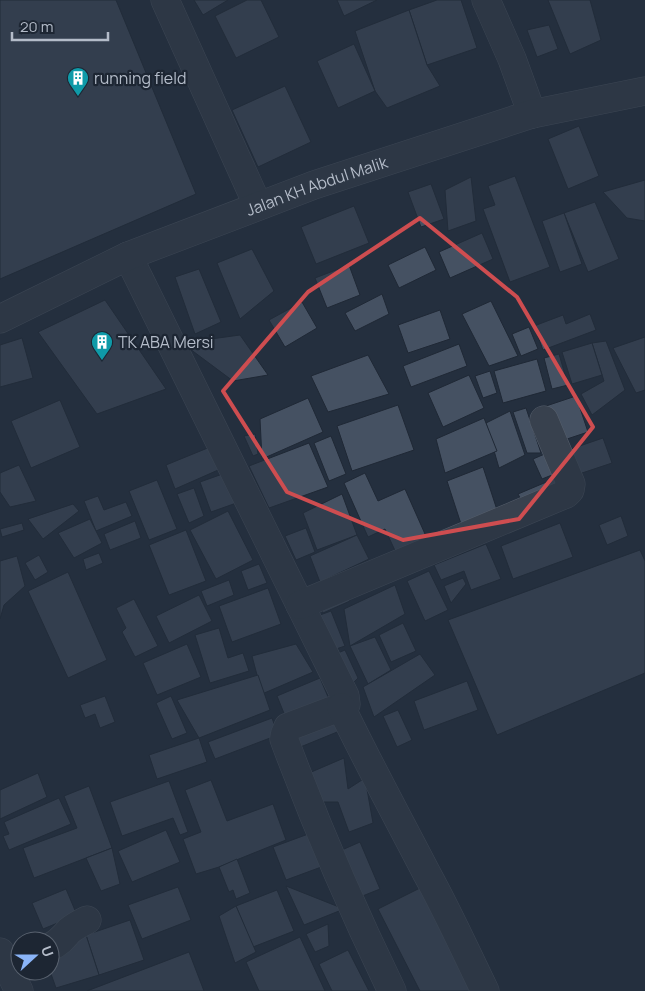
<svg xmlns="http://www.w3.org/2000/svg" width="645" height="991" viewBox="0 0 645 991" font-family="Manrope,sans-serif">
<rect width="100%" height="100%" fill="#242f3e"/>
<g fill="#455162" stroke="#1f2835">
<path d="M0,0H116L196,194L0,279Z"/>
<path d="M194,0H228L203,15Z"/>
<path d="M247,0H261L279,37L236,58L215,16Z"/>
<path d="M337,0H377L344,16Z"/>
<path d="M437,0H461L477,48L427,65L409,10Z"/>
<path d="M548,0H590L601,40L570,54Z"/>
<path d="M409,10L427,65L440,86L387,108L375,91L355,31Z"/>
<path d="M549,25L558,49L537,57L527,30Z"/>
<path d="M354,44L375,91L338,108L317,61Z"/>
<path d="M285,86L311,142L258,167L232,110Z"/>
<path d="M579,126L599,176L568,189L548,139Z"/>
<path d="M515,176L550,267L510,282L483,209L495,205L488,186Z"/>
<path d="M471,177L476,221L448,231L445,190Z"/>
<path d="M645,180V221L627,218L603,192Z"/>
<path d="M431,184L444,219L421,227L408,192Z"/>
<path d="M595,202L619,259L588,272L564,213Z"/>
<path d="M354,206L369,243L316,264L301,227Z"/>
<path d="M564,213L582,264L560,272L542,221Z"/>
<path d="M482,233L493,259L450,278L439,252Z"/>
<path d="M425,247L436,270L399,288L388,265Z"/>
<path d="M252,249L274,291L240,319L217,263Z"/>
<path d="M349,265L360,295L327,308L315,278Z"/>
<path d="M199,269L221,322L195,334L175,277Z"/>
<path d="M382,294L389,314L355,331L345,313Z"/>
<path d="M105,300L166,389L97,414L38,332Z"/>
<path d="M491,301L518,356L489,366L462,314Z"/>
<path d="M302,302L317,328L285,347L269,320Z"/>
<path d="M440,310L450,339L408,353L398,325Z"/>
<path d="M590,314L596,330L543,350L534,326L563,315L566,324Z"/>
<path d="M529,327L538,349L521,356L512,334Z"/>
<path d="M240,335L268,375L233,381L182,343Z"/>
<path d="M645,337V390L636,393L613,348Z"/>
<path d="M22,338L33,378L0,387V345Z"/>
<path d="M606,341L625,390L592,415L581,394L604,381L592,343Z"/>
<path d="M592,343L602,375L572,384L562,352Z"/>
<path d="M459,344L467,366L411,387L403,366Z"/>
<path d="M559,354L568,385L552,389L544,358Z"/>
<path d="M368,355L389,394L328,412L311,376Z"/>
<path d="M537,359L546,391L503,403L494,371Z"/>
<path d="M490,371L497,393L483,398L475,376Z"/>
<path d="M469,375L484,408L443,427L428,393Z"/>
<path d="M576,396L588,432L558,442L546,406Z"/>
<path d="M308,398L323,432L262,459L260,419Z"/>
<path d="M60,400L80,447L31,468L11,421Z"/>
<path d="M398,405L414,450L352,471L337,426Z"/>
<path d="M526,408L541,453H527L513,412Z"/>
<path d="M510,411L525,455L499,468L486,423Z"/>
<path d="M484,418L497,451L445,473L436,439Z"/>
<path d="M255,434L258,454L253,456L244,436Z"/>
<path d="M331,436L346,474L329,481L314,443Z"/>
<path d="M603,438L612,463L573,476L565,451Z"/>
<path d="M309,443L328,487L269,508L249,466Z"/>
<path d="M215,445L225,467L175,489L166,465Z"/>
<path d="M554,450L562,471L542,479L533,459Z"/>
<path d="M19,465L36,501L10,507L0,492V473Z"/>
<path d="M483,467L500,519L462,527L447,481Z"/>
<path d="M231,471L242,501L211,512L200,482Z"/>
<path d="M365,473L378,501L405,489L429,543L398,557L385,529L368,537L344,483Z"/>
<path d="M563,475L567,489L525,507L518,494Z"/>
<path d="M157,480L177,529L149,540L129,491Z"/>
<path d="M194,488L204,516L189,523L177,494Z"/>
<path d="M342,494L357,535L317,550L303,513Z"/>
<path d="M98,496L104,510L126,502L132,516L96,531L84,501Z"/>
<path d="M73,504L79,511L43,539L28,519Z"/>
<path d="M228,511L253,560L216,579L190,530Z"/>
<path d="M621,516L628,536L607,545L599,525Z"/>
<path d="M90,519L102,543L74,558L58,533Z"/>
<path d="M135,521L141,538L110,550L104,534Z"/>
<path d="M22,523L24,530L2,537L0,529Z"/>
<path d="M560,523L573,557L513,579L501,546Z"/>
<path d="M306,528L315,552L296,560L285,536Z"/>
<path d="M186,530L206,581L169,595L149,545Z"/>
<path d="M357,535L369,559L320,582L310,556Z"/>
<path d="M486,544L501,579L471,590L464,571L441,580L434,565Z"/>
<path d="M640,550L645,561V673L497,735L448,620Z"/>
<path d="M99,553L103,563L86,570L83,559Z"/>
<path d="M39,555L48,572L35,580L25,563Z"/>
<path d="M17,556L25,586L4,605L0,619V561Z"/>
<path d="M259,564L267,583L248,590L241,571Z"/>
<path d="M429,571L448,610L425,621L407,581Z"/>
<path d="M68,572L107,660L68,678L28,591Z"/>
<path d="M463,578L466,584L451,603L444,586Z"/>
<path d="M229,580L234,595L207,606L201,591Z"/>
<path d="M395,585L405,614L350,646L344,609Z"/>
<path d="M268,588L281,624L232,642L219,606Z"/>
<path d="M346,591L350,601L323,613L319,602Z"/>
<path d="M199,595L212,621L169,643L156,616Z"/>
<path d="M134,599L158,646L135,657L122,632L126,628L116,608Z"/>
<path d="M331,611L345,646L333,650L320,615Z"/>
<path d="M403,623L416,651L391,662L379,635Z"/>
<path d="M219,628L228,658L243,653L249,671L210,683L195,635Z"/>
<path d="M375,637L391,670L368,684L350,646Z"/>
<path d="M187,644L201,677L157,695L143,663Z"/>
<path d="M296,644L313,672L262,694L252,656Z"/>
<path d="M345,650L358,678L354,682L359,694L352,697L333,655Z"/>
<path d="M420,654L435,675L374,717L363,687Z"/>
<path d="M258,675L270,710L199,738L177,700Z"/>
<path d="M320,678L342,730L298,748L277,696Z"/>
<path d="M467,681L478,710L424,730L414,701Z"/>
<path d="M105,696L115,722L100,728L95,714L85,718L80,705Z"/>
<path d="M171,696L187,733L172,739L156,703Z"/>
<path d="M398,710L412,740L397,747L383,716Z"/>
<path d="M272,718L278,735L215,759L208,742Z"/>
<path d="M199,738L207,762L157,779L149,755Z"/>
<path d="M344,758L348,789L365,778L373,823L349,832L338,802H323L309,773Z"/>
<path d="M38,773L47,797L0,819V790Z"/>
<path d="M211,780L227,821L273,804L286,840L219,867L196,874L183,839L201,832L185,790Z"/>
<path d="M169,781L188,832L180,835L173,818L122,836L110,802Z"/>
<path d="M89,786L112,848L34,878L23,848L77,828L64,796Z"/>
<path d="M59,798L71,824L9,850L3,836L9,834L4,822Z"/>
<path d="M166,830L180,862L132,882L118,851Z"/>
<path d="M311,833L324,866L286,880L273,847Z"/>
<path d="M360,842L380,889L355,899L335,853Z"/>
<path d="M112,848L120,884L101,891L86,858Z"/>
<path d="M237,859L250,893L236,899L233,890L229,892L219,867Z"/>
<path d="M426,885L481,991H420L378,909Z"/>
<path d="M286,886L344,909L304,925Z"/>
<path d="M178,887L191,920L142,939L128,905Z"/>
<path d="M66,889L77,915L43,929L32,903Z"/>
<path d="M277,890L294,931L253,947L236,906Z"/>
<path d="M236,906L256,952L235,963L219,916Z"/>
<path d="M130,920L144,960L99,975L86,935Z"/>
<path d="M328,924L329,946L315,952L306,934Z"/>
<path d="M86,935L99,975L56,988L50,971V950Z"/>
<path d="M300,937L325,991H259L246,962Z"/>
<path d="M348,950L369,991H332L319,964Z"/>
<path d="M189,952L204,991H87Z"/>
</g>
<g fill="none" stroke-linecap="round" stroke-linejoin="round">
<g stroke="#565f6c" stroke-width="29">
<g id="minor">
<path d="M165,0L258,206"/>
<path d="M486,0L512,59L532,114"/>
<path d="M128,256L345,696L346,704L341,707L288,727L285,734L284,739C316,825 352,909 392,991"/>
<path id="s1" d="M0,319L128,256L314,185L532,114L645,91"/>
<path d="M300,605L566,494L570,490L571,484L544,420"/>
<path d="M341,707C368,763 398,818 427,874C448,912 466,952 485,991"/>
<path d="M50,947C59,943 63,938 69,931C75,926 81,923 87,920"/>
<path d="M0,952L19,991"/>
</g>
</g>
<use href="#minor" stroke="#38414e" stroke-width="28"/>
</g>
<path d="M0 0H645V991H0ZM420,218L517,297L593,427L519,519L403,540L287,492L223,391L308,292Z" fill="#242f3e" fill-opacity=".55" fill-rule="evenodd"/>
<path fill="none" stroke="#ce4d50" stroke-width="4" stroke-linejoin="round" d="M420,218L517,297L593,427L519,519L403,540L287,492L223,391L308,292Z"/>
<defs>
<g id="building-pin" transform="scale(1.125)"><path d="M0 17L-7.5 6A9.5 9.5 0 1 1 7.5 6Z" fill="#0f9aa8" stroke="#1d2633"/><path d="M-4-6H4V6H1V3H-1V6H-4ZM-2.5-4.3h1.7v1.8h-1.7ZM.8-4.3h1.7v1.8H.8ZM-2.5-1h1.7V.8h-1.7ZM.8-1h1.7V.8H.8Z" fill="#fff"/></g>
</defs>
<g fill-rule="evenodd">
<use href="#building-pin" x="78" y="78"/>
<use href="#building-pin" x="102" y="342"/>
</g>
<g text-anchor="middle" stroke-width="4.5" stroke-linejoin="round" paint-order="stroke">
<g font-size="16" fill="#b4bcc9" stroke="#1d2633" text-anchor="start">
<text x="94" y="84">running field</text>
<text x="118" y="348">TK ABA Mersi</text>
</g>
<g font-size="16" fill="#b4bcc9" stroke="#1d2633">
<text dy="6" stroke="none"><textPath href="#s1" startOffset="344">Jalan KH Abdul Malik</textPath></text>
</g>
</g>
<g transform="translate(35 956) rotate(69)"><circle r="24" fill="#1d2633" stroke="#59626f"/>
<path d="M0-4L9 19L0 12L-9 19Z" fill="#8ab4f8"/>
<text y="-8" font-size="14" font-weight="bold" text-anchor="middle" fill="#b4bcc9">U</text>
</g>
<path d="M12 32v8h96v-8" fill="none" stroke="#b4bcc9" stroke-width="2.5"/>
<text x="20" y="32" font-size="15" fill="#b4bcc9" stroke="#1d2633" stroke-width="4" paint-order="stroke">20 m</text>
</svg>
